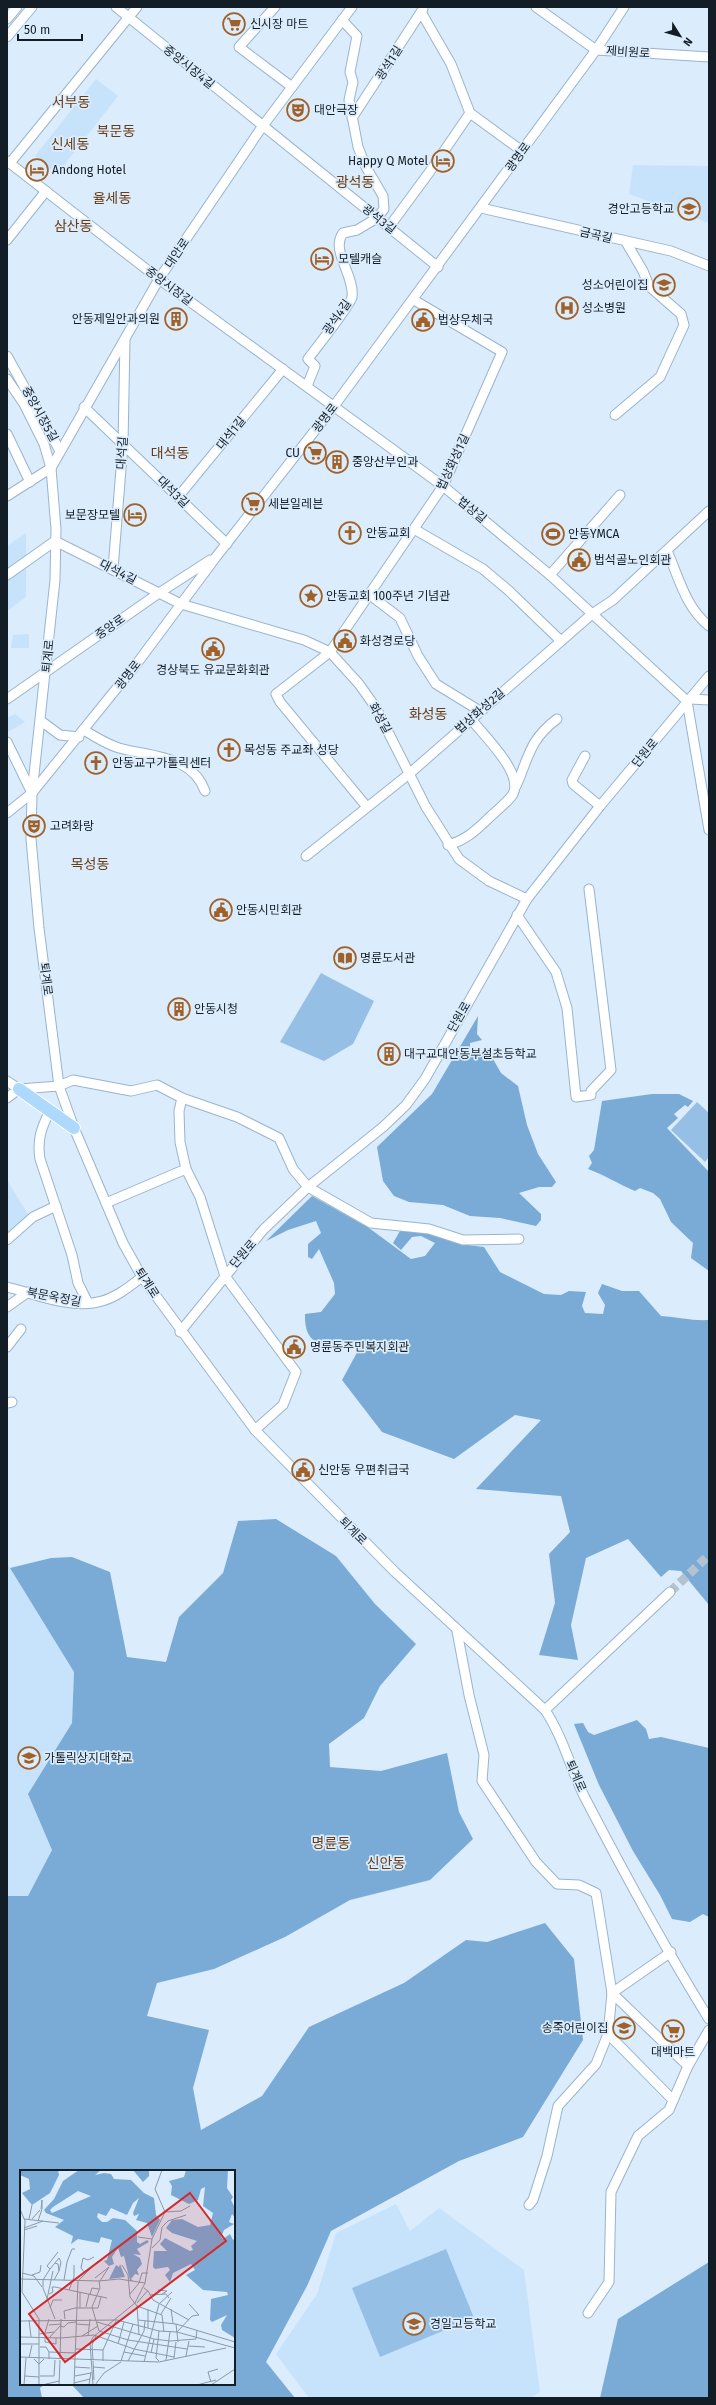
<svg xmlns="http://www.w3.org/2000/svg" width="716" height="2405" viewBox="0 0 716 2405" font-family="'Fira Sans','Noto Sans KR',sans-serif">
<rect width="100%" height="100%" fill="#dbecfc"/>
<g fill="#c7e3fc">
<path d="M96,79L118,96L57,174L35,156Z"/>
<path d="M633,165L709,166V223L629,194Z"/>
<path d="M26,533V597L7,611V546Z"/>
<path d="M29,634V648H11L13,635Z"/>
<path d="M15,714L25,722L8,732L7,718Z"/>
<path d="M7,1180L29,1216L7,1235Z"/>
<path d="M7,1563L74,1672L72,1723L28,1794L52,1850L28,1896H7Z"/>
<path d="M396,2204L410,2231L439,2208L524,2270L540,2392L530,2398H309L276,2354L317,2294L336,2233Z"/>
</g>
<g fill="#96bfe5">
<path d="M321,973L374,1001L353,1044L324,1061L280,1042Z"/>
<path d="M697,1102L709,1113V1157L705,1162L671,1130Z"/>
<path d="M446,2249L474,2318L380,2357L352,2288Z"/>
</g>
<g fill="#7aaad6">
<path d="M478,1016L477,1034L482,1040L470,1043V1052H489L501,1073L518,1086L527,1125L538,1154L556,1182L552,1187H539L519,1193L541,1214V1220L536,1226L500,1218L470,1216L443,1205L409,1202L394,1196L383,1181L377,1147L432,1094Z"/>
<path d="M652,1094H679L693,1101L688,1107L685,1105L674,1114L678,1118L667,1128L709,1172V1271L691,1258L693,1243L671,1222L660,1199L653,1193L640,1188L635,1191C618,1184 605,1175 588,1169L592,1163L589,1156L594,1150L602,1101Z"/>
<path d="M312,1196L369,1228L411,1259L425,1256L435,1243L421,1236L412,1237L401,1250L393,1243L400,1231L427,1232L467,1245L484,1247L500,1272L544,1294L561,1295L569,1291L586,1292L582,1306L585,1313L603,1314L605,1305L598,1293L602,1284L622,1291H639L661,1316C678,1317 692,1321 709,1320V1605L681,1571L669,1570L661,1577L628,1539L586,1558L571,1625L578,1660L539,1655L555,1603L549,1554L570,1532L561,1496L476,1489L541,1420L515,1415L454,1459L382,1432L342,1380L359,1349L355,1342C328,1344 304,1351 305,1314L321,1312L335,1294L334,1283L319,1249L312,1259L308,1257V1244L321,1233L316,1221L288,1230L266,1241Z"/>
<path d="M276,1519L336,1556L375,1604L416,1644L380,1686L364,1718L329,1744L330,1767L381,1771L447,1753L459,1812L473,1839L430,1880L350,1900L285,1937L214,1969L157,1983L147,2016L209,2030L193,2088L201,2130L262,2096L309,2027L404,1983L466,1940L487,1942L545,1923L574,1959L583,2040L523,2137L459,2161L331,2231L307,2286L266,2362L295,2398H84L71,2384H234V2171H21V2384H45L40,2388L42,2398H7V1896H28L52,1850L28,1794L72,1723L74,1672L10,1568L51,1558L72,1557L110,1572L127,1657L166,1662L179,1617L223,1573L238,1521Z"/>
<path d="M637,1720L646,1729L649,1739L661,1737L709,1748V1917L703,1914L690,1922L672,1919L660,1895L633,1851L599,1785L574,1724L583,1723L588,1732L594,1735Z"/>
<path d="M709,2262V2398H600L618,2319Z"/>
</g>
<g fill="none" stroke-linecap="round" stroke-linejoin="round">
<path stroke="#b3c3d1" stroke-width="9" stroke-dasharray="9 4.5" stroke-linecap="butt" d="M670,1592L709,1555"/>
<g stroke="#99b4cd" stroke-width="11">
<g id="minor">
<path d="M116,7L438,267"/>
<path d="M275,7L239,47L292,87"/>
<path d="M536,7L596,50L709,57"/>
<path d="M421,12L451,64L470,113L522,151"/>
<path d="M7,19L17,7"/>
<path d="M7,37L32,7"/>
<path d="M352,118L423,9"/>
<path d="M7,161L159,279L443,486L550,575L687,701L709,830"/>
<path d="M10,163L137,7"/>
<path d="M481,208L671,251L709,266"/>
<path d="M389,227L431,170L470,113"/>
<path d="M7,240L46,191"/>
<path d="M7,356L60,451"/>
<path d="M7,379L24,404L44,444L51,468L56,529L55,580L32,793L31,839L39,928L59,1086L74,1128L123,1243L142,1277L255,1430L395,1572L545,1710C563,1737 570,1767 584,1796C623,1871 664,1947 709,2019"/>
<path d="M307,386L315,366L308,359C316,348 350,306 352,297C355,276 330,250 343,233L357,230L377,218L384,209L383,196L366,167L358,147L349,100L353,82L350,72L357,36L342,20"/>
<path d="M84,407L227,544"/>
<path d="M615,415L660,377L684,325L681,314L649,286L643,271L626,242"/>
<path d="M7,434L30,482"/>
<path d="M7,496L51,468L159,279L262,127L352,7"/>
<path d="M178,497L283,369"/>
<path d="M414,529L483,569L508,590L561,641"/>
<path d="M667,551C679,577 685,607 709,626"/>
<path d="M113,569L123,444L125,339"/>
<path d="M7,575L55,541L181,604L304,640L330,652L359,684L376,708L426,807L459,859L489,881L527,899"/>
<path d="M550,575L620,495"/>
<path d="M370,595L400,618L418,656L436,684L480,711"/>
<path d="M7,699L159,593L210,560"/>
<path d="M690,699L709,700"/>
<path d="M41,721L60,735L79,737"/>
<path d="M84,730C95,737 106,744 119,748C152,757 192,755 205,791"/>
<path d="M7,742L32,793"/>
<path d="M585,756L572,780L573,784L600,806"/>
<path d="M516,786C529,757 529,740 557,719"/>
<path d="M367,807L280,702L276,694L330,652L443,486L502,352L414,300"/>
<path d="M7,813L32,793L138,662L216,557L334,406L596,50L624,7"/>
<path d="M448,845C467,840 477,829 491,816C498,809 508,802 513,794C524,773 483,735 471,719"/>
<path d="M306,856L409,774L592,614L613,600L709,511"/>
<path d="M517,915L556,972L567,1008L576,1097L591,1095V1091L611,1070L589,889"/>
<path d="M7,1081L19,1089"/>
<path d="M7,1098L19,1089L59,1086L73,1080L131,1091L157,1085L182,1098L237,1117L279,1138L293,1169L308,1187L371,1223L429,1229L463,1240L519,1239"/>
<path d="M182,1098L179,1111L180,1142L186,1169L200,1197L225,1276L296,1372L283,1405L255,1430"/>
<path d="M50,1111C41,1128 37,1140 40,1159L72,1255L78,1283L88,1303"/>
<path d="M106,1203L186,1169"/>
<path d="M7,1240L33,1217L56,1206"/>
<path d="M7,1287C35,1294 73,1310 102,1301C117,1297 130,1286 142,1277"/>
<path d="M7,1307L28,1292"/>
<path d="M180,1332L263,1230L308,1187L383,1127L406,1105L425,1079L527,899L600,806L709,676"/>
<path d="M7,1347L21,1329"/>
<path d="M7,1403L12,1402"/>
<path d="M457,1631L469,1695L484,1755L482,1781L536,1862L557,1884L579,1885L596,1893L612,1993L608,2034L596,2064L558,2106L547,2156L533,2200L529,2205"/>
<path d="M545,1710L670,1592"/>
<path d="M612,1993L688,2066"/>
<path d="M612,1993L671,1952"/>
<path d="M608,2034L673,2100"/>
<path d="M588,2313L609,2282L611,2192L638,2136L669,2110L688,2066L709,2030"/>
</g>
</g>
<g stroke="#fff" stroke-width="14">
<path id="major" d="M19,1089L74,1128"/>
</g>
<use href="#minor" stroke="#fff" stroke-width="9"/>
<use href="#major" stroke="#add9fe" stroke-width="12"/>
</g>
<defs>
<g id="supermarket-ring" transform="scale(1.15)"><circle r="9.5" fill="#dbecfc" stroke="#a06129" stroke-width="1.5"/><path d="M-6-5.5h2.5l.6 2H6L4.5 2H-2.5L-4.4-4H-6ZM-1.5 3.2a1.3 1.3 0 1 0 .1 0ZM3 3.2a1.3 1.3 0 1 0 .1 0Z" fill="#a06129"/></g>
<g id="theatre-ring" transform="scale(1.15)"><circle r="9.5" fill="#dbecfc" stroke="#a06129" stroke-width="1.5"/><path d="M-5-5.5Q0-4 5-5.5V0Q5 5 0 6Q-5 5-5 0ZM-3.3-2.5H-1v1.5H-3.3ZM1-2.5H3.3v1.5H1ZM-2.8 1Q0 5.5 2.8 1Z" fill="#a06129"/></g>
<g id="hotel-ring" transform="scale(1.15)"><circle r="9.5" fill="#dbecfc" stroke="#a06129" stroke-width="1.5"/><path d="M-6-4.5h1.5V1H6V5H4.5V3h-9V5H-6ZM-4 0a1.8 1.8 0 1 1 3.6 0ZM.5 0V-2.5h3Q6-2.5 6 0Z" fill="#a06129"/></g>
<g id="school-ring" transform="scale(1.15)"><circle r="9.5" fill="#dbecfc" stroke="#a06129" stroke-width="1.5"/><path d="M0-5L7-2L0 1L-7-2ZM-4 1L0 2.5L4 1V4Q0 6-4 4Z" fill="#a06129"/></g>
<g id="hospital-ring" transform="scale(1.15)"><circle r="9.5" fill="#dbecfc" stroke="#a06129" stroke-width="1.5"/><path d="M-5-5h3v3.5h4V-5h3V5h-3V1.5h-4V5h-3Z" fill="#a06129"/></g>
<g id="building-ring" transform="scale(1.15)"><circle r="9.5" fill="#dbecfc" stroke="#a06129" stroke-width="1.5"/><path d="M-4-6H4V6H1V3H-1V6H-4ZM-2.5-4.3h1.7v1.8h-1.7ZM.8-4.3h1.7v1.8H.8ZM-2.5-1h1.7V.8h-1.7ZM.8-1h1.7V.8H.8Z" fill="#a06129"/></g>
<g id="civic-ring" transform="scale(1.15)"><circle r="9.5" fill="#dbecfc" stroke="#a06129" stroke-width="1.5"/><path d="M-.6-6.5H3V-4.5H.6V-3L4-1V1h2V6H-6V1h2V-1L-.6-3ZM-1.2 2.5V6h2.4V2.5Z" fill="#a06129"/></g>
<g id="church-ring" transform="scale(1.15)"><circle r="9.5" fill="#dbecfc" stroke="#a06129" stroke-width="1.5"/><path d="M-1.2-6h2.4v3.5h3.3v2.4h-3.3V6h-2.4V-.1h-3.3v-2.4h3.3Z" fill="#a06129"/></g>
<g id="stadium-ring" transform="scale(1.15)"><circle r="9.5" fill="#dbecfc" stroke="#a06129" stroke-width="1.5"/><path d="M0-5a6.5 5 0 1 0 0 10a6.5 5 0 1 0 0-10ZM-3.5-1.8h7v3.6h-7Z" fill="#a06129"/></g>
<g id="sight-ring" transform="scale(1.15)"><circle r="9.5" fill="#dbecfc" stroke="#a06129" stroke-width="1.5"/><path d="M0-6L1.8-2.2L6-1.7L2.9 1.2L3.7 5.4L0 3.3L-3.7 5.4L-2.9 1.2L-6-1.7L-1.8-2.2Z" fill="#a06129"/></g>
<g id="library-ring" transform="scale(1.15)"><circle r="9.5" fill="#dbecfc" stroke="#a06129" stroke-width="1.5"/><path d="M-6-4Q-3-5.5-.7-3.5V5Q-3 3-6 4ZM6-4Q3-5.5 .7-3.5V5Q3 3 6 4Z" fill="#a06129"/></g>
<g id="university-ring" transform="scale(1.15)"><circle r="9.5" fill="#dbecfc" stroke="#a06129" stroke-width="1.5"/><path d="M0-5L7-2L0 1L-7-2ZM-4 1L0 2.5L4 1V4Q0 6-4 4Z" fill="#a06129"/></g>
</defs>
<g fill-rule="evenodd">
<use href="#supermarket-ring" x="234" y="24"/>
<use href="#theatre-ring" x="298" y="110"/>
<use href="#hotel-ring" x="443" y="161"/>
<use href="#hotel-ring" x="37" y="170"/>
<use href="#school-ring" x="689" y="209"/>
<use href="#hotel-ring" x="322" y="259"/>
<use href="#school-ring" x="664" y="285"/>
<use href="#hospital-ring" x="567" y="308"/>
<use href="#building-ring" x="176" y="319"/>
<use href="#civic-ring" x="423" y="320"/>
<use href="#supermarket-ring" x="315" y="453"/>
<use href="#building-ring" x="337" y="462"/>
<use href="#supermarket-ring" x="253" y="504"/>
<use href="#hotel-ring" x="135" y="515"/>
<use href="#church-ring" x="350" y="533"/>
<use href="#stadium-ring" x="553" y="534"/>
<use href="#civic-ring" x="579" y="560"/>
<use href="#sight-ring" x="311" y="596"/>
<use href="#civic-ring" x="345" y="641"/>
<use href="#civic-ring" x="213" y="649"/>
<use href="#church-ring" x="229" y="750"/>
<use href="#church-ring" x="96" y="763"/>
<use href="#theatre-ring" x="34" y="826"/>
<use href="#civic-ring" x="221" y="910"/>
<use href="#library-ring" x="345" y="958"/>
<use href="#building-ring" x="179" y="1009"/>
<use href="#building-ring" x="389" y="1054"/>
<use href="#civic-ring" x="294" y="1347"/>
<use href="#civic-ring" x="303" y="1470"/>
<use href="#university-ring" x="29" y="1758"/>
<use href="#school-ring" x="624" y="2028"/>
<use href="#supermarket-ring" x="673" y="2031"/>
<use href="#school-ring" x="414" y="2324"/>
</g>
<g text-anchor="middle" stroke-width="3.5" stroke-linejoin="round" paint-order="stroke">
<g font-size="12" fill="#131d26" stroke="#dbecfc" text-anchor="start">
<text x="250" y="28">신시장 마트</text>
<text x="314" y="114">대안극장</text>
<text x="428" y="165" text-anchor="end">Happy Q Motel</text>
<text x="52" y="174">Andong Hotel</text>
<text x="674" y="213" text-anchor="end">경안고등학교</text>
<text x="338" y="263">모텔캐슬</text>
<text x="648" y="289" text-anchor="end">성소어린이집</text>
<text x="582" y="312">성소병원</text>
<text x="160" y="323" text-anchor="end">안동제일안과의원</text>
<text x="438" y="324">법상우체국</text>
<text x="300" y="457" text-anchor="end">CU</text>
<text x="352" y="466">중앙산부인과</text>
<text x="268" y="508">세븐일레븐</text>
<text x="120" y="519" text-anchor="end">보문장모텔</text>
<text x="366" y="537">안동교회</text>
<text x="568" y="538">안동YMCA</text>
<text x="594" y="564">법석골노인회관</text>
<text x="326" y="600">안동교회 100주년 기념관</text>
<text x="360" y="645">화성경로당</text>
<text x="213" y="674" text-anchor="middle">경상북도 유교문화회관</text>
<text x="244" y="754">목성동 주교좌 성당</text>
<text x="112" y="767">안동교구가톨릭센터</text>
<text x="50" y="830">고려화랑</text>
<text x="236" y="914">안동시민회관</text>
<text x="360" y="962">명륜도서관</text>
<text x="194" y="1013">안동시청</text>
<text x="404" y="1058">대구교대안동부설초등학교</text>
<text x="310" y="1351">명륜동주민복지회관</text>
<text x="318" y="1474">신안동 우편취급국</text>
<text x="44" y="1762">가톨릭상지대학교</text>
<text x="608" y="2032" text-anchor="end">송죽어린이집</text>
<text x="673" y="2056" text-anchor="middle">대백마트</text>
<text x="430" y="2328">경일고등학교</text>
</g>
<g font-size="12" fill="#131d26" stroke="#dbecfc">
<text transform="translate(628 52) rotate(4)" y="4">제비원로</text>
<text transform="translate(389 63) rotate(-57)" y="4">광석1길</text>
<text transform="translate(189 67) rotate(39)" y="4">중앙시장4길</text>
<text transform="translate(518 157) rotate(-54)" y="4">광명로</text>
<text transform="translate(379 219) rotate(38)" y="4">광석3길</text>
<text transform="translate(596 235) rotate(13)" y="4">금곡길</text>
<text transform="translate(177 253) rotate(-56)" y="4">대안로</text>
<text transform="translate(169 286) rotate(37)" y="4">중앙시장길</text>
<text transform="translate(337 317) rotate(-55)" y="4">광석4길</text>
<text transform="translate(40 414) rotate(61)" y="4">중앙시장5길</text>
<text transform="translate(325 418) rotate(-52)" y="4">광명로</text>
<text transform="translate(231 433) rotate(-51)" y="4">대석1길</text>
<text transform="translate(122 453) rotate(-86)" y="4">대석길</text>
<text transform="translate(453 462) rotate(-65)" y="4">법상화성1길</text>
<text transform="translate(173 492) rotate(44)" y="4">대석3길</text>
<text transform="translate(472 510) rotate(40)" y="4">법상길</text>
<text transform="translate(118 572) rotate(27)" y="4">대석4길</text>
<text transform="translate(110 627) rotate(-35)" y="4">중앙로</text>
<text transform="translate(48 656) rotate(-84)" y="4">퇴계로</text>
<text transform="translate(128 675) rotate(-52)" y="4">광명로</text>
<text transform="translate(480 711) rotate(-41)" y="4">법상화성2길</text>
<text transform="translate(380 718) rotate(61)" y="4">화성길</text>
<text transform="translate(645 753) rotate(-50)" y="4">단원로</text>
<text transform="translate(46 979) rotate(83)" y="4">퇴계로</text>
<text transform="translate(459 1017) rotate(-60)" y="4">단원로</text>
<text transform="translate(243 1254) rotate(-49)" y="4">단원로</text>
<text transform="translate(147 1283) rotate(57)" y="4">퇴계로</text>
<text transform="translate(54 1297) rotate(11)" y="4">북문옥정길</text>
<text transform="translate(353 1531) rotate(45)" y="4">퇴계로</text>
<text transform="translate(576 1776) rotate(66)" y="4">퇴계로</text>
</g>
<g font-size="14" fill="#693d16" stroke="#dbecfc">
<text x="71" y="107">서부동</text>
<text x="116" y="136">북문동</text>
<text x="70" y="149">신세동</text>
<text x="355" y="187">광석동</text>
<text x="112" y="203">율세동</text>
<text x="73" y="231">삼산동</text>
<text x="170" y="458">대석동</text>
<text x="428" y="719">화성동</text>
<text x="90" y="869">목성동</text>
<text x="331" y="1848">명륜동</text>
<text x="386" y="1868">신안동</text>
</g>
</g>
<g transform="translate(20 2170)">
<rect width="215" height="215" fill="#dbecfc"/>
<path d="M0,0H38L39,5L30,23L12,35L2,23L10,19L9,9L0,5ZM59,0H81L75,5L84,3L91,4L94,9L111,10L124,23L134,28L136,45L140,50L132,67L127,53L116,50L119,44L114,46L113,43L119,28L113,33L107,45L91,38L86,46L78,43L77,47L82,52H87L93,48L105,50L117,61V72L120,74L127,70L129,72L117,79L121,85L113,84L120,88L122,94L117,100L119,105L115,104L111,109L113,111H110L104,86L101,87L98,78L92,87L94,94L89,96L84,91L87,90L92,70L81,67L79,73L58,69L51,74L53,66L35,57L44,50L26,43L24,40L34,29L43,11ZM58,21L71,26L32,43L30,40L33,37ZM113,0H129V6L123,12ZM166,0H208L207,18L213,27L211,30L215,38V48L212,44L209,52L214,54L204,60L201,67L203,69L210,64L213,70L215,68V168L202,160L201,155L207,145L192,152L190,150L191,129L208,125L207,122L183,120L166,105L175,100L171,94L153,103L150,112L145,105L150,100L148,97L135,99L133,97L134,81H147L140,74L145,68L170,81L173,80L171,76L177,71L152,63L146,58L152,50L162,49L178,57L190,55L193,43L183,36L185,17L181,19L178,30L169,34L151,25L152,16L149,11L164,7ZM100,94L105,107L89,109L96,95L99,97Z" fill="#7aaad6" fill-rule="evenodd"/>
<path fill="none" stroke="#8b99a6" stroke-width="1" d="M0,39L5,51L2,122L19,149V215M145,42L161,41L170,36M4,49L39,53M9,49L12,35M12,49L20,40M18,51L22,39V30L21,39M4,58L23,51M4,60L17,56M118,67L132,69M132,78L140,70L142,57L148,51L166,45M102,95L108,105L110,127L117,136L142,145L144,162M30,99L39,88L41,92L39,101M2,103L14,106L22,117M65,103L61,98L63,88L68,90L74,87M12,105L20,102L21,95M75,108L89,97L80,111M0,109L79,111L99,109L125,113M34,110L39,101L38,94L35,93M44,110L47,92L52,79H55M79,111L80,118L72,137L79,161L108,170L167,179M124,118L128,121L133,130L169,150M49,120L54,107V95M138,120L147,121L142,124M29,124L33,122L32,117H35L87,128M70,124L72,118L79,119M110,124L119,113L122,103H128M130,125L146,124L149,128M27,129L33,101M117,133L128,120M117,136L119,165M66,137L69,124M30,138L33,130H42M60,138V122M128,139V158M151,139L153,153M141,144L151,128M35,149L23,118V110L30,99L27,96L38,82M45,149L44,141L55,138H78L81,127M9,150L11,167M118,150L156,154L215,172M0,151L97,150L139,161L157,162L215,178M77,152L134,169L150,171L176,169L177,160M56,154L70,155M156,154L158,172M29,155L41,154M157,162L172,146L179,145L169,134M25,163L29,149M19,164L34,162M62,166L78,156M68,166L70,149M0,167L41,168L74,165L114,179L154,187M25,168V172L36,174V168M29,168L40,156L44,157L48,153L56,152M0,174H19M98,174L104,152M168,176L185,177M20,177H26L29,182V189M56,179L83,180M29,182L56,183M104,182L125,186M131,183L134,169M166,186L169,171M0,187L139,192L206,178M9,188L12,175M154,188L156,172M14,189L19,194L24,189M40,189L41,149M73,190L72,175L76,166M146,190L150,162M73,191L74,210M83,191V180L96,151M101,191L113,154M108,191L124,161L125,151M139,191L136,188L139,161M124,192L139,134L152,122M55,197L70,198M73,197L85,198M5,206L19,207M20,206H34L35,190M55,206L71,203M191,212L188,202L198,199M54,213L70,209M4,215L6,188M22,215L39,211M39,215L40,190M54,215L58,111L78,91M69,215L71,202M73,215L70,173L73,167L115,133L125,113L132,69L145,42L135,19L142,0M75,215L84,203L101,192M177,215L196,210M191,215L215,199"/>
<path fill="#d62828" fill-opacity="0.15" stroke="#d62828" stroke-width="2" d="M170,23L206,71L45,192L9,144Z"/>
<rect width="215" height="215" fill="none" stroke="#131d26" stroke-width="2"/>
</g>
<rect width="716" height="2405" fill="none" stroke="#131d26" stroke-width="16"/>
<g transform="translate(680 36) rotate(127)" stroke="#dbecfc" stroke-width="3" paint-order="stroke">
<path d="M0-3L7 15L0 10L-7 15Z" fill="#131d26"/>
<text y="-6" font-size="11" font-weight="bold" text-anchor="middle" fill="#131d26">N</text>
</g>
<path d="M18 34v6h64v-6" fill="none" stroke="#131d26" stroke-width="2"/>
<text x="24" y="34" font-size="12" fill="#131d26" stroke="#dbecfc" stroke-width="3" paint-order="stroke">50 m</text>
</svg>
